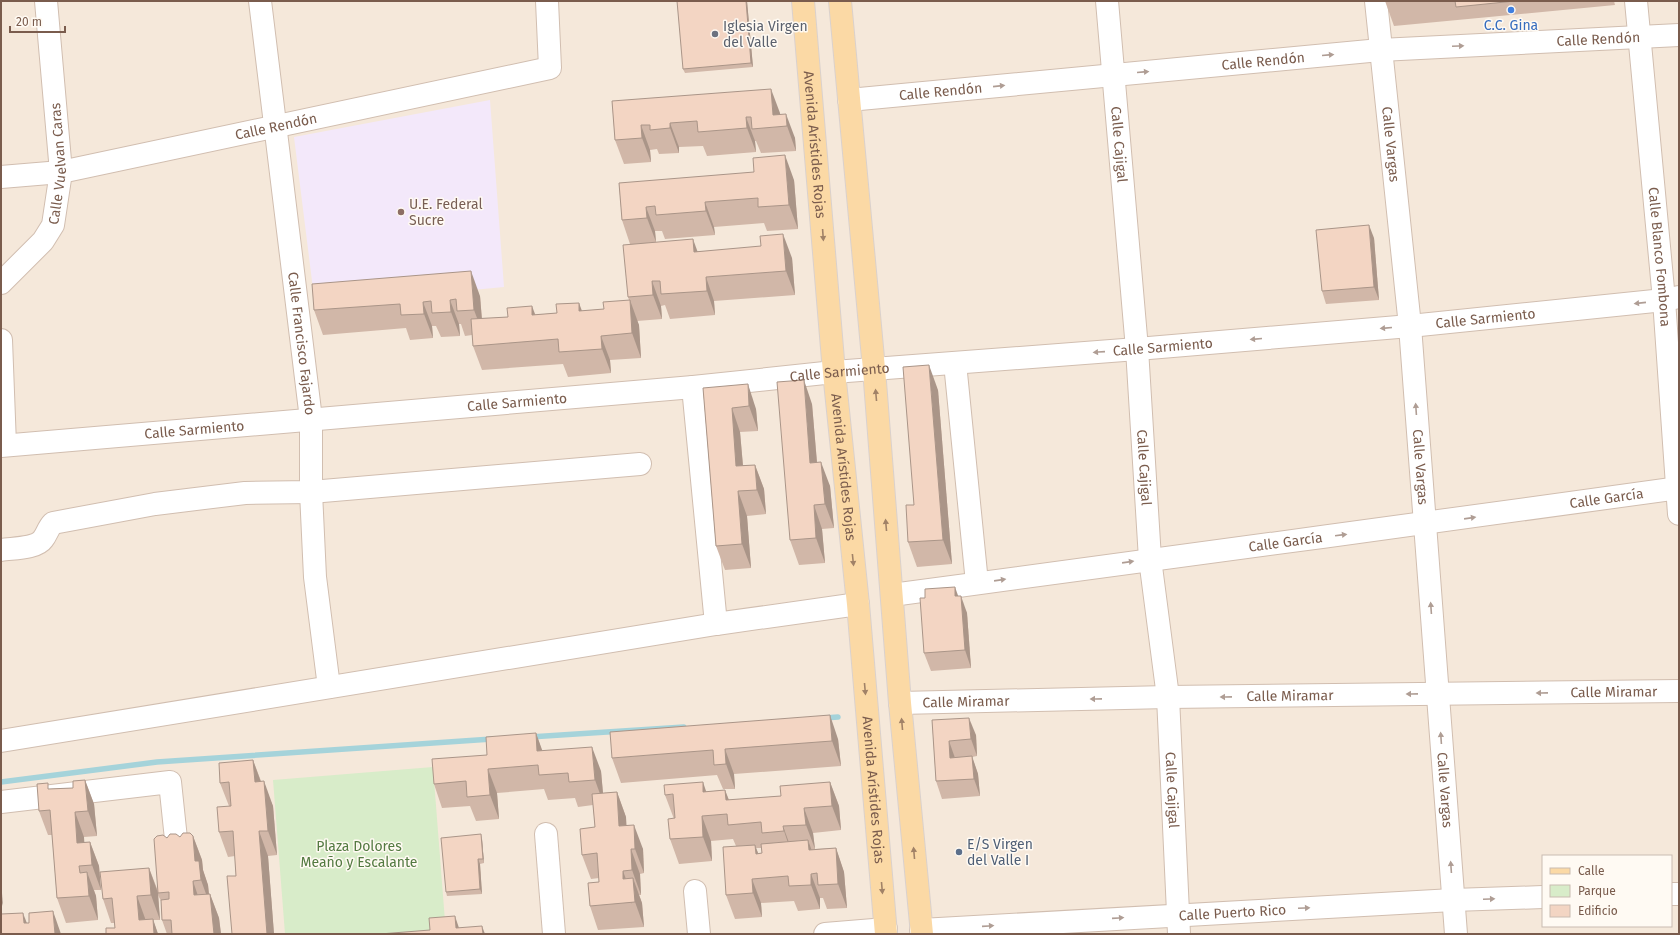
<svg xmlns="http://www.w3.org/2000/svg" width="1680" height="935" viewBox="0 0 1680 935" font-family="'Fira Sans',sans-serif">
<rect width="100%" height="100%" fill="#fdf6ec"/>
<path fill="#f5e8da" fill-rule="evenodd" d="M1,1H1679V934H1ZM1543,856H1671V926H1543Z"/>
<path fill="#f3e8fa" d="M490,100L504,287L315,305L294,137Z"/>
<path fill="#d8ecc9" d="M433,767L446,934H285L273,780Z"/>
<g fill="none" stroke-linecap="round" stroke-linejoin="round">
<g stroke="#a5d3da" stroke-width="5.5">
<path d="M824,718L838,717"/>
<path d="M530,737L684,727"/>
<path d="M1,782L157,762L492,739"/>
</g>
<g stroke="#d1beb0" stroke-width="24">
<g id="minor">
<path id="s1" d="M260,1L311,419V492L315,577L329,687"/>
<path id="s2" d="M1107,1L1137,349L1150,559L1168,697L1179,934"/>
<path id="s3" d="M1376,1L1410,326L1456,934"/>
<path id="s4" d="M1636,1L1664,300L1679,514"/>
<path id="s5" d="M849,100L1380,50L1679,35"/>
<path id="s6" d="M1,177L61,172L550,68L547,1"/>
<path id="s7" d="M1,283L43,241L53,225L61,172L46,1"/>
<path d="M1,340L5,445"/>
<path d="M955,363L977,583"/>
<path d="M693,387L716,624"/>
<path id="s8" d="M1,446L693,387L834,372L1137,349L1410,326L1664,300L1679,297"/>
<path d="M1,550C12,548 36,549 43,539C47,534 48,528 53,523L155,504L245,493L311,492L640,464"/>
<path id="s9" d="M892,595C1154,559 1417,525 1679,488"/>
<path id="s10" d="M900,703L1168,697L1679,691"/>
<path d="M1,741L716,624L858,604"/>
<path d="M1,802L170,782L176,839"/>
<path d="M546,834L554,934"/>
<path d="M695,891L699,934"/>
<path d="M1671,894H1679"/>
<path id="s11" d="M921,930L1453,900L1543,897"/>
<path d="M825,934L886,929"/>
</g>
</g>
<g stroke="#dad1cd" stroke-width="24">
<g id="major">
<path id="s12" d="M803,1L834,372L858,604L886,934"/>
<path d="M840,1L874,369L900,703L922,934"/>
</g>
</g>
<use href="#minor" stroke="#fff" stroke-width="22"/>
<use href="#major" stroke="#fbd9a5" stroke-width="22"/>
</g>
<g fill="#d1b7a8" fill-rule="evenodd">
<path d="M747,1L753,67L685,73L683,69Z"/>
<path d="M1385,1H1614L1615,5L1394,26Z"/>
<path d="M612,101L780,113V114L795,138L796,151L761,153L756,141H755L756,152L707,156L703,146L679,147V153L659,154L657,149L650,150L651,162L624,164L615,140Z"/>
<path d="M794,180L798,229L767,231L764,223L714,227L715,235L665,239L662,231H655L656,242L697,251L792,258L795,295L714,301L715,315L670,319L665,305L661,306L662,319L637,321L639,325L641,358L610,360L611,373L568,377L563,364L482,370L473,346L472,335L465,336L461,324H459L460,336L441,337L436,326H432L433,338L410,340L406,328L323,335L314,310L480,296L482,319L557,313L579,303L581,311L604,309L629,300L628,297L630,244L622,220L619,183Z"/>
<path d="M1374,238L1379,300L1326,304L1322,291Z"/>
<path d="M703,388L756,409L758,431L740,432L743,465H755L764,489L766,514L747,516L751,568L725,570L716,546Z"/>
<path d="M938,390L952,564L917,567L908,542L914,505Z"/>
<path d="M812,404L817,462L830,486L834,528L822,529L825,563L799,565L790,540Z"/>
<path d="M958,596L967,613L971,668L931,671L924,653Z"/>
<path d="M932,720L976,735L977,756L972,757L978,774L980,796L942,799L936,781Z"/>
<path d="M536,733L542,751L601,771L603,793L617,792L626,817V825L643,849L644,873L640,874L641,895H639L642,903L644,927L598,930L590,906L599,882V878L591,879L582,855L595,827L593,805L578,807L575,798L548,800L544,789L497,793L499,819L476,821L470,806L442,808L434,784L487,755Z"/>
<path d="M838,739L841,766L734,774L735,789H723L717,775L621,783L612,758Z"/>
<path d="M253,760L261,781L273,806L277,855L268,856L274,934H232L236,876L235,856L228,857L219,832L229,806L220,783Z"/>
<path d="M85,780L94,804L97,836L84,837V842H90L99,866L101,890H94L96,896L98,920L66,923L57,898L52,835H48L39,811L50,789L73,788Z"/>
<path d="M830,782L839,806L841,830L813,833L815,849L836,848L844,872L847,908L827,909L823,898H820V909L798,911L794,901L761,903L762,917L735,919L726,895L736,846L733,839L711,841L712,861L679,864L670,839L674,819L665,795L725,790L729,800L781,796ZM756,848H761L762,853H758Z"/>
<path d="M193,836L202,860L203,870L208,885L209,894H210L219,918L221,934H167L162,920L161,901L158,895L160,920H153L158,934L115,928L114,923H111L103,899L149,868L158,891L167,838Z"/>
<path d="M482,839L484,863L480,864L482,894L447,896L446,892Z"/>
</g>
<g fill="#aa9588">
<path d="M746,1H747L753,67L751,63Z"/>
<path d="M771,89L780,113L781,127L773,115Z"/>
<path d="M786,114L795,138L796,151L787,126Z"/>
<path d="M746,117L755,141L756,152L747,128Z"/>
<path d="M670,123L679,147V153L670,128Z"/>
<path d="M641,125L650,150L651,162L642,138Z"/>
<path d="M785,155L794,180L798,229L789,205Z"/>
<path d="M705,202L714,227L715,235L706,211Z"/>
<path d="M646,207L655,231L656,242L647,218Z"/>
<path d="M1369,225L1374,238L1379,300L1374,287Z"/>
<path d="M783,234L792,258L795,295L786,271Z"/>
<path d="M693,239L702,264L694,252Z"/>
<path d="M471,271L480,296L483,334L474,310Z"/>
<path d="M706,277L714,301L715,315L707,291Z"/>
<path d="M652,281L661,306L662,319L653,295Z"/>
<path d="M450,300L459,324L460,336L451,312Z"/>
<path d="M630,300L639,325L641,358L632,333Z"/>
<path d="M423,302L432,326L433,338L424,314Z"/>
<path d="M579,303L588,327L579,311Z"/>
<path d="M532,306L541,330L532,315Z"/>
<path d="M601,336L610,360L611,373L602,349Z"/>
<path d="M929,365L938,390L952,564L943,540Z"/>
<path d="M804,380L812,404L819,487L810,463Z"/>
<path d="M748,384L756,409L758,431L749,406Z"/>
<path d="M732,408L740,432L745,490L736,466Z"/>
<path d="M821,462L830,486L834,528L825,504Z"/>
<path d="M755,465L764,489L766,514L757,490Z"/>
<path d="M738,491L747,516L751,568L742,544Z"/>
<path d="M814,505L822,529L825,563L816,538Z"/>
<path d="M955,587L961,604L955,596Z"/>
<path d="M961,596L967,613L971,668L965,650Z"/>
<path d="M830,715L838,739L841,766L832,741Z"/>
<path d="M969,718L976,735L977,756L971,739Z"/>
<path d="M536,733L545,758L546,775L537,751Z"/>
<path d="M949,741L955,758H950Z"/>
<path d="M592,747L601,771L604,805L595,780Z"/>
<path d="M725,749L734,774L735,789L726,764Z"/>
<path d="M972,756L978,774L980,796L974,779Z"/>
<path d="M253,760L262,785L255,782Z"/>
<path d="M488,769L497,793L499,819L490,795Z"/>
<path d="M85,780L94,804L97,836L88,811Z"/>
<path d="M264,781L273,806L277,855L268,831Z"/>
<path d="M703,782L711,806L712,816L703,792Z"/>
<path d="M830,782L839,806L841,830L832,806Z"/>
<path d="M725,790L734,814L735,825L726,800Z"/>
<path d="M617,792L626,817L628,850L619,826Z"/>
<path d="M804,808L813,833L815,849L806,825Z"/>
<path d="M75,812L84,837L86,866L77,843Z"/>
<path d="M702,816L711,841L712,861L703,837Z"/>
<path d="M634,825L643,849L644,873L635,849Z"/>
<path d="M783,826L792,851V855L784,831Z"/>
<path d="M259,831L268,856L274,934H267Z"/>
<path d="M481,834L482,839L484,863L483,859Z"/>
<path d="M193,836L202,860L203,870L208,885L210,905L201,880L195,861Z"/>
<path d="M808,840L817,865L809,850Z"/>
<path d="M90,842L99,866L101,890L92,865Z"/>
<path d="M755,845L764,869L765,878L756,854Z"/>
<path d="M836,848L844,872L847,908L838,884Z"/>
<path d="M631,849L640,874L641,895L632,870Z"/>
<path d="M478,859L480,864L482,894L480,889Z"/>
<path d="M149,868L158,893L160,920L151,895Z"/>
<path d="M623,871L632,896V904L623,879Z"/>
<path d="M87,872L96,896L98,920L89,896Z"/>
<path d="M811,874L820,898V909L811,885Z"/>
<path d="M633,878L642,903L644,927L635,902Z"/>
<path d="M752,879L761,903L762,917L753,893Z"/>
<path d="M1,881L3,906L1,900Z"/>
<path d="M193,881L201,905L194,895Z"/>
<path d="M210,894L219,918L221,934H214Z"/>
<path d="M137,896L146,921L139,920Z"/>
<path d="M53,911L61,934H55Z"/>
<path d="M23,913L31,934L24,923Z"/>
<path d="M455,916L461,934L456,928Z"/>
<path d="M153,919L158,934H154Z"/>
<path d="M482,926L485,934H483Z"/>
</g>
<g fill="#f3d5c3" stroke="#aa9588">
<path d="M677,1H746L751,63L683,69Z"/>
<path d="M1455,1H1515L1456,7Z"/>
<path d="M771,89L773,115L786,114L787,126L752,129L751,117H746L747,128L698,132L697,121L670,123V128L650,130V125H641L642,138L615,140L612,101Z"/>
<path d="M785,155L789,205L758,207V198L705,202L706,211L656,215L655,206L646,207L647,218L622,220L619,183L754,172L753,158Z"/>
<path d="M1369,225L1374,287L1322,291L1316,230Z"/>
<path d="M783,234L786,271L706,277L707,291L661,294L660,281H652L653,295L628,297L623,245L693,239L694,252L761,246L760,236Z"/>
<path d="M471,271L474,310L457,311L456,299L450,300L451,312L432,313L431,301L423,302L424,314L401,315L400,304L314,310L312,284Z"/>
<path d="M630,300L632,333L601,336L602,349L559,352L558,339L473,346L471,319L508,317L507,308L532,306V315L557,313L556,304L579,303V311L604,309L603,302Z"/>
<path d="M929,365L943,540L908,542L906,505H914L903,367Z"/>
<path d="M804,380L810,463L821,462L825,504L814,505L816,538L790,540L777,382Z"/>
<path d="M748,384L749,406L732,408L736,466L755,465L757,490L738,491L742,544L716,546L703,388Z"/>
<path d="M955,587V596H961L965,650L924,653L920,598H925V589Z"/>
<path d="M830,715L832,741L725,749L726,764L714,765L713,750L612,758L610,732Z"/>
<path d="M969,718L971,739L949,741L950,758L972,756L974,779L936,781L932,720Z"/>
<path d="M536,733L537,751L592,747L595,780L569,782L568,773L539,775L538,765L488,769L490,795L467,797L466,781L434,784L432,759L487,755L486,737Z"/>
<path d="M253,760L255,782L264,781L268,831H259L267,934H232L227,876H236L233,831L219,832L217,807L231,806L229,782L220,783L219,763Z"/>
<path d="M85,780L88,811L75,812L77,843L90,842L92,865L79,866L80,873L87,872L89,896L57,898L50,810L39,811L37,784L48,783V789L73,788V781Z"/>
<path d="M703,782V792L725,790L726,800L781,796L780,786L830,782L832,806L804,808L806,825L783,826L784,831L762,833L761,822L728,825L727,814L702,816L703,837L670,839L668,819L675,818L673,794L665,795L664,785Z"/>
<path d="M617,792L619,826L634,825L635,849H631L632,870L623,871V879L633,878L635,902L590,906L588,883L599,882L597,853L582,855L580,829L595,827L592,794Z"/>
<path d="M183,833H190L193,836L195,861H199L201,880L193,881L194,895L210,894L214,934H172L171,920H162L161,900L169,899V892L158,893L154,839L157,836L163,835L167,838L170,834H176L180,837Z"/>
<path d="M481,834L483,859H478L480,889L446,892L441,838Z"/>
<path d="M808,840L809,850L836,848L838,884L818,885L817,873L811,874V885L789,886L788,876L752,879L753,893L726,895L723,847L755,845L756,854L762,853L761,844Z"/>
<path d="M149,868L151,895L137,896L139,920L153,919L154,934H106V928H115L112,898L103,899L100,872Z"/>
<path d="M53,911L55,934H1V914L23,913L24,923H29V913Z"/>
<path d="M455,916L456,928L482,926L483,934H380L430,930L429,918Z"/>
</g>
<defs><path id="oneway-solid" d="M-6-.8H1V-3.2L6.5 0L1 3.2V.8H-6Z"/></defs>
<g fill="#af9d94">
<use href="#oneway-solid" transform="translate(1458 46) rotate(-3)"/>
<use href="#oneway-solid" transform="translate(1328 55) rotate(-5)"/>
<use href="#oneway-solid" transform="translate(1143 72) rotate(-5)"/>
<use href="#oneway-solid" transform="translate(999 86) rotate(-6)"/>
<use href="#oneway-solid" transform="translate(1640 303) rotate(174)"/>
<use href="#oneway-solid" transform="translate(1386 328) rotate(175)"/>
<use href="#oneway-solid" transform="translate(1256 339) rotate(175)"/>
<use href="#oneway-solid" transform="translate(1099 352) rotate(176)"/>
<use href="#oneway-solid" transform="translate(1416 409) rotate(-94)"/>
<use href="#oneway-solid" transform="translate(1470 518) rotate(-8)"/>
<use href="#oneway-solid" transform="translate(1341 535) rotate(-7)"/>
<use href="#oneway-solid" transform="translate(1128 562) rotate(-8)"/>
<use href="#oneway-solid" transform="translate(1000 580) rotate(-8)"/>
<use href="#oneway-solid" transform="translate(1431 608) rotate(-94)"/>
<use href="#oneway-solid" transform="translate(1542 693) rotate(179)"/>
<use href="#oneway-solid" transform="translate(1412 694) rotate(179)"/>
<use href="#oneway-solid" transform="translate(1226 697) rotate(179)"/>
<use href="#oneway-solid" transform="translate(1096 699) rotate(179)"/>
<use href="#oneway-solid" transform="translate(1441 738) rotate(-94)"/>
<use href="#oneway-solid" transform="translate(1451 867) rotate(-94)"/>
<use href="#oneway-solid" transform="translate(1489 899) rotate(-2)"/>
<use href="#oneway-solid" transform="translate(1304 908) rotate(-3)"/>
<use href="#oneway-solid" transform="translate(1118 918) rotate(-4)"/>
<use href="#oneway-solid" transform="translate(988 926) rotate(-4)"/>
</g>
<g fill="#a18267">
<use href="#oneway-solid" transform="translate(823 235) rotate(86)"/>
<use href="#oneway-solid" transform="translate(876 395) rotate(-95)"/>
<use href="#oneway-solid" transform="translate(886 525) rotate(-95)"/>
<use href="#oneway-solid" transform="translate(853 560) rotate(84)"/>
<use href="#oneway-solid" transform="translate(865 689) rotate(85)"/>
<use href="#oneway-solid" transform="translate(902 724) rotate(-95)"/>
<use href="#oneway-solid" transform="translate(914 853) rotate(-95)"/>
<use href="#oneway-solid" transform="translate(882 888) rotate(85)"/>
</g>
<circle fill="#3f7fe0" stroke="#fffaf3" stroke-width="1.5" cx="1511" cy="10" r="4"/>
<circle fill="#6b7280" stroke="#fffaf3" stroke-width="1.5" cx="715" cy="34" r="4"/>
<circle fill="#8d6e63" stroke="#fffaf3" stroke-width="1.5" cx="401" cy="212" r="4"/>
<circle fill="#5c6f8a" stroke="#fffaf3" stroke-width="1.5" cx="959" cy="852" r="4"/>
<g text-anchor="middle" stroke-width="3" stroke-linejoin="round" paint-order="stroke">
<g font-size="14" fill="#366cbe" stroke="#fffaf3">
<text x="1511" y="30">C.C. Gina</text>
</g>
<g font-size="14" fill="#5b616d" stroke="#fffaf3" text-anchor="start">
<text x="723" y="31">Iglesia Virgen<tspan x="723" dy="16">del Valle</tspan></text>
</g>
<g font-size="14" fill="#7a5c4d" stroke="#fffaf3">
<text dy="5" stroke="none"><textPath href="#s5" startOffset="752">Calle Rendón</textPath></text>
<text dy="5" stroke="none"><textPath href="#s5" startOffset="416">Calle Rendón</textPath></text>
<text dy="5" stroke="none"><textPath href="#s5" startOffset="92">Calle Rendón</textPath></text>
<text dy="5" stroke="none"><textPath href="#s6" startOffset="280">Calle Rendón</textPath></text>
<text dy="5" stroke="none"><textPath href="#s12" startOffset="144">Avenida Arístides Rojas</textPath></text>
<text dy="5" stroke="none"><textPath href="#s2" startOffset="144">Calle Cajigal</textPath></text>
<text dy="5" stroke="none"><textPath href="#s3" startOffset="144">Calle Vargas</textPath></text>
<text dy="5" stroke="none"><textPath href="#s7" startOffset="140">Calle Vuelvan Caras</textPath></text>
<text dy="5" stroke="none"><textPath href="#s4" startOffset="257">Calle Blanco Fombona</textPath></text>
<text dy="5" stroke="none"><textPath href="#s8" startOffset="1490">Calle Sarmiento</textPath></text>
<text dy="5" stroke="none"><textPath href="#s1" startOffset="345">Calle Francisco Fajardo</textPath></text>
<text dy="5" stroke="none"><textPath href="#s8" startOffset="1166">Calle Sarmiento</textPath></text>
<text dy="5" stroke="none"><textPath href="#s8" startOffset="842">Calle Sarmiento</textPath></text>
<text dy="5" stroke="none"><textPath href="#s8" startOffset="518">Calle Sarmiento</textPath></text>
<text dy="5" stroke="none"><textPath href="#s8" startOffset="194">Calle Sarmiento</textPath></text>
<text dy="5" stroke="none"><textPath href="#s3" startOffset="468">Calle Vargas</textPath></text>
<text dy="5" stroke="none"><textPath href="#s12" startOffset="468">Avenida Arístides Rojas</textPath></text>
<text dy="5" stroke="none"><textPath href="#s2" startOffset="468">Calle Cajigal</textPath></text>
<text dy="5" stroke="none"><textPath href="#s9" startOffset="721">Calle García</textPath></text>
<text dy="5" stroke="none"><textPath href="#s9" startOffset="397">Calle García</textPath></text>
<text dy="5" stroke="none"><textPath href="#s10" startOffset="714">Calle Miramar</textPath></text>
<text dy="5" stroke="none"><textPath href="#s10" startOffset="390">Calle Miramar</textPath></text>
<text dy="5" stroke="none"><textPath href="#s10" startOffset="66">Calle Miramar</textPath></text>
<text dy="5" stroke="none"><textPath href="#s12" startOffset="792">Avenida Arístides Rojas</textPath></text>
<text dy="5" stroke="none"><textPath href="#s2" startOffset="792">Calle Cajigal</textPath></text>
<text dy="5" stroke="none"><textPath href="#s3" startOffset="792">Calle Vargas</textPath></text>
<text dy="5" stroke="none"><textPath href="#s11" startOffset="312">Calle Puerto Rico</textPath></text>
</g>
<g font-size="14" fill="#785e54" stroke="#fffaf3" text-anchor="start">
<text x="409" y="209">U.E. Federal<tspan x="409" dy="16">Sucre</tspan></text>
</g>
<g font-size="14" fill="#4e5e75" stroke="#fffaf3" text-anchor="start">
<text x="967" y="849">E/S Virgen<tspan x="967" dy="16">del Valle I</tspan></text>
</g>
<g font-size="14" fill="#537a41" stroke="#fffaf3">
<text x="359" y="851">Plaza Dolores<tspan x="359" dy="16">Meaño y Escalante</tspan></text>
</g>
</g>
<rect width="1680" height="935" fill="none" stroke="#7a5c4d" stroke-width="4"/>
<rect x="1542" y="855" width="130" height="72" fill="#fffaf3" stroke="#cabbb1"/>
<rect x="1550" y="868" width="20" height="6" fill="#fbd9a5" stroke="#cabbb1"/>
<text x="1578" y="875" font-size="12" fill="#7a5c4d">Calle</text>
<rect x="1550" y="885" width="20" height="12" fill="#d8ecc9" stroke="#cabbb1"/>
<text x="1578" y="895" font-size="12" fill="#7a5c4d">Parque</text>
<rect x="1550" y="905" width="20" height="12" fill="#f3d5c3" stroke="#cabbb1"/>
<text x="1578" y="915" font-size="12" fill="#7a5c4d">Edificio</text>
<path d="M10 26v6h55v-6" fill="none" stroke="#7a5c4d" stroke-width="2"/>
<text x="16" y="26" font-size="12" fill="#7a5c4d" stroke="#fffaf3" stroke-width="3" paint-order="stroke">20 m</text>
</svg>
